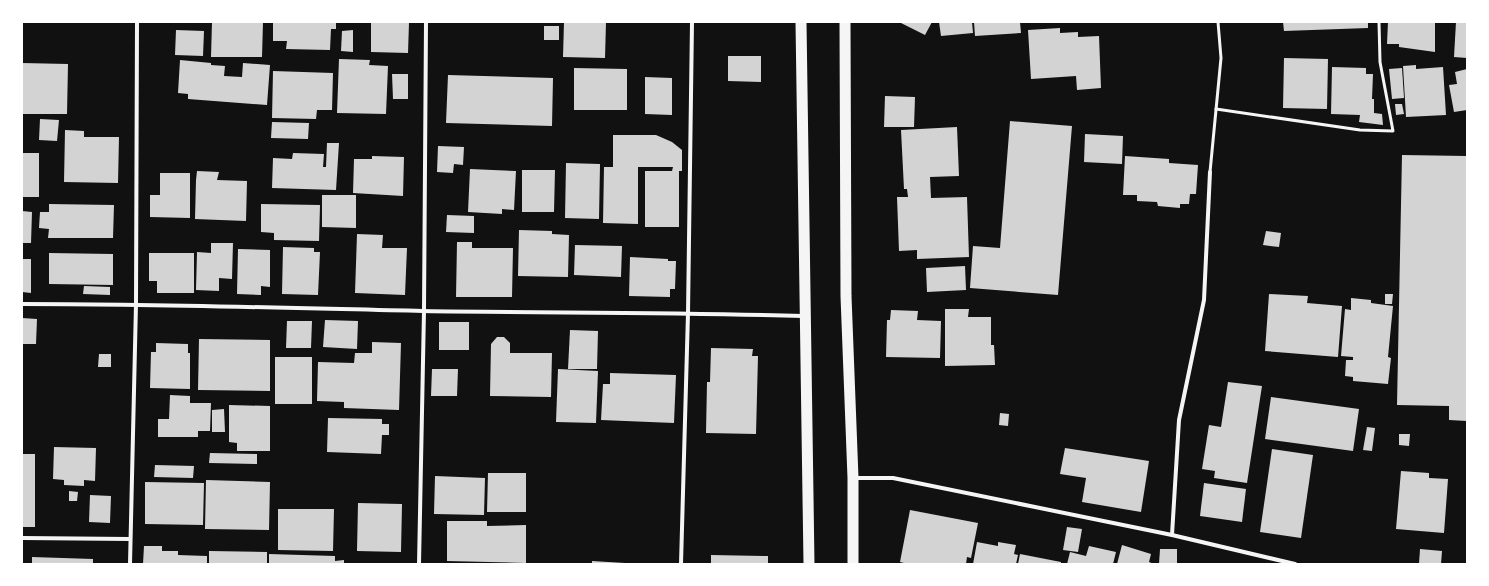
<svg xmlns="http://www.w3.org/2000/svg" width="1489" height="586" viewBox="0 0 1489 586" font-family="'Noto Serif',serif">
<rect width="100%" height="100%" fill="#111"/>
<g fill="#d3d3d3">
<path d="M212,22H263L262,57H211Z"/>
<path d="M273,22H336V29H331L330,50L286,49L287,41H273Z"/>
<path d="M371,22L409,23L408,53L371,52Z"/>
<path d="M564,22H606L605,58L563,57Z"/>
<path d="M899,22H932L925,35Z"/>
<path d="M939,22H972L973,33L941,36Z"/>
<path d="M974,22H1020L1021,33L975,36Z"/>
<path d="M1283,22H1368V28L1284,31Z"/>
<path d="M1388,22H1435V52L1399,47V44H1387Z"/>
<path d="M1456,22H1467V58L1454,57Z"/>
<rect x="544" y="26" width="15" height="14"/>
<path d="M1060,28V33L1078,32V37L1099,36L1101,88L1077,90L1076,76L1031,79L1028,30Z"/>
<path d="M176,30L204,31L203,56L175,55Z"/>
<path d="M353,30V52L341,51L342,31Z"/>
<path d="M728,56H761V82L728,81Z"/>
<path d="M1284,58L1328,59L1327,109L1283,108Z"/>
<path d="M339,59L370,60L369,65L388,66L386,114L337,113Z"/>
<path d="M180,60L211,63V65L225,66L224,76L242,77L243,63L270,65L267,105L188,99V94L178,93Z"/>
<path d="M22,63L68,64L67,114H22Z"/>
<path d="M1416,65V69L1443,67L1446,115L1406,117L1403,66Z"/>
<path d="M1332,67L1366,68V74H1373L1372,99H1374V113L1382,114L1383,125L1359,122L1360,115L1331,114Z"/>
<path d="M574,68L627,69V110H574Z"/>
<path d="M1402,68L1404,98L1392,99L1389,69Z"/>
<path d="M1467,69V110L1454,112L1449,85L1457,84L1455,72Z"/>
<path d="M273,71L333,73L332,110H317L316,119L272,118Z"/>
<path d="M392,74H408V99H393Z"/>
<path d="M448,75L553,78L552,126L446,123Z"/>
<path d="M645,77L672,78V115L645,114Z"/>
<path d="M885,96L915,97L914,127H884Z"/>
<path d="M1395,104H1402L1404,114L1396,115Z"/>
<path d="M40,119L59,120L57,141L39,140Z"/>
<path d="M1010,121L1072,126L1058,295L970,288L973,246L1000,248Z"/>
<path d="M272,122L309,123L308,139L271,138Z"/>
<path d="M957,127L959,176L930,177L931,198L967,197L969,257L917,259V250L899,251L897,197H908L907,189H904L901,130Z"/>
<path d="M65,130L84,131V137H119L118,183L64,182Z"/>
<path d="M1085,134L1123,136L1122,164L1084,162Z"/>
<path d="M613,135H656L672,142L682,150V171H679V227H645V171H672L673,167H638V224L603,223L604,167H613Z"/>
<path d="M327,143H339L336,190L272,188L273,158L292,159L293,153L324,154L323,167H326Z"/>
<path d="M438,146L464,147L463,165L454,164L453,173L437,172Z"/>
<rect x="22" y="153" width="17" height="44"/>
<path d="M1402,155L1467,156V421L1449,420V406L1397,405Z"/>
<path d="M372,156L404,157L403,196L353,193L354,159H372Z"/>
<path d="M1125,156L1169,159V163L1198,165L1196,194H1190L1189,204H1180V208L1158,206L1157,202L1137,201V195H1123Z"/>
<path d="M566,163L600,164L599,219L565,218Z"/>
<path d="M470,169L516,171L514,210L502,209V214L468,212Z"/>
<path d="M522,170H555L554,212H522Z"/>
<path d="M197,171L219,172L217,180L247,181L246,221L195,219L196,180Z"/>
<path d="M160,173H190V218L150,217V195H160Z"/>
<path d="M322,195H356V228L322,227Z"/>
<path d="M49,204L114,205L113,238H48L49,229L39,228L40,212H49Z"/>
<path d="M261,204L320,205L319,241L274,240V233L261,232Z"/>
<path d="M22,211L32,212L31,243H22Z"/>
<path d="M447,215L474,216V233L446,232Z"/>
<path d="M519,230L552,231V234L569,235L568,277L518,276Z"/>
<path d="M1266,231L1281,233L1279,247L1263,245Z"/>
<path d="M357,234L383,235L382,248H407L405,295L355,293Z"/>
<path d="M457,242H472V248H513L512,297H456Z"/>
<path d="M211,243H233L232,279L219,278V291L196,290L197,252L211,253Z"/>
<path d="M575,245L622,246L621,277L574,275Z"/>
<path d="M283,247L314,248V252H320L318,295L282,294Z"/>
<path d="M238,249L270,250V287L261,286V295L237,294Z"/>
<path d="M49,253L113,254V285L49,284Z"/>
<path d="M149,253H194V293H157V281H149Z"/>
<path d="M630,257L668,259V261H676L675,289H670V297L629,296Z"/>
<path d="M22,259H31V293L22,292Z"/>
<path d="M965,266L966,290L927,292L926,268Z"/>
<path d="M84,286L110,287V295L83,294Z"/>
<path d="M1269,294L1308,296L1307,303L1342,306L1338,357L1265,351Z"/>
<path d="M1385,294H1393L1392,304H1385Z"/>
<path d="M1351,298L1371,300V303L1393,306L1388,357L1391,358L1388,384L1353,381V377L1345,376L1346,360H1353V357L1341,356L1345,309L1351,310Z"/>
<path d="M945,309H969L968,317H991V345H994L995,365L945,366Z"/>
<path d="M891,310L918,311L917,320L941,321L940,358L886,357L887,320H890Z"/>
<path d="M22,318L37,319L36,344H22Z"/>
<path d="M325,320L358,321L357,349L323,347Z"/>
<path d="M287,321H312L311,348H286Z"/>
<rect x="439" y="322" width="30" height="28"/>
<path d="M570,330L598,331L597,369H568Z"/>
<path d="M497,337H504L510,343V353H552L551,397L490,396L491,344Z"/>
<path d="M199,339L270,340V391L198,390Z"/>
<path d="M372,342L401,343L399,410L344,408V402L317,401L318,362L354,363L355,353H372Z"/>
<path d="M156,343L188,344V353H190V389L150,388L151,352H156Z"/>
<path d="M711,348L753,349L752,356H758L756,434L706,433L707,382H710Z"/>
<path d="M99,354H111V367H98Z"/>
<rect x="275" y="357" width="37" height="47"/>
<path d="M432,369H458L457,396H431Z"/>
<path d="M558,369L598,371L596,423L556,422Z"/>
<path d="M610,373L676,375L674,423L601,420L603,384H610Z"/>
<path d="M1228,382L1262,386L1247,483L1214,478L1215,471L1202,469L1209,425L1221,427Z"/>
<path d="M170,395L190,396V403H211L210,431H198V437H158V419H169Z"/>
<path d="M1271,397L1359,409L1353,451L1265,439Z"/>
<path d="M229,405L270,406V451H237V443L229,442Z"/>
<path d="M224,409L225,432H212V410Z"/>
<path d="M1000,413L1009,414L1008,426L999,425Z"/>
<path d="M328,418L382,419V424H389V435H382L381,454L327,452Z"/>
<path d="M1367,427L1375,428L1372,451L1363,450Z"/>
<path d="M1399,434H1410L1409,446L1399,445Z"/>
<path d="M54,447L96,448L95,481L84,480V486L64,485V480L53,479Z"/>
<path d="M1065,448L1149,461L1141,512L1082,502L1086,478L1060,474Z"/>
<path d="M1272,449L1313,455L1301,538L1260,532Z"/>
<path d="M210,453L257,454V464L209,463Z"/>
<rect x="22" y="454" width="13" height="73"/>
<path d="M155,465L194,466L193,478L154,477Z"/>
<path d="M1401,471L1429,473V478L1448,479L1444,533L1396,529Z"/>
<path d="M488,473H526V512H487Z"/>
<path d="M435,476L485,478L484,515L434,514Z"/>
<path d="M206,480L270,482L269,530L205,529Z"/>
<path d="M145,482L204,483L203,525L145,524Z"/>
<path d="M1204,483L1246,489L1242,522L1200,516Z"/>
<path d="M69,491L78,492L77,501H69Z"/>
<path d="M90,495L111,496L110,523L89,522Z"/>
<path d="M358,503L402,504L401,552L357,551Z"/>
<path d="M278,509H334L333,551L278,550Z"/>
<path d="M910,510L978,523L971,558L967,557L966,564H908L900,562Z"/>
<path d="M447,521H487V526L526,525V563L447,561Z"/>
<path d="M1067,527L1082,529L1078,552L1063,550Z"/>
<path d="M977,542L998,546V542L1016,545L1014,554L1018,555L1016,564H973Z"/>
<path d="M1122,545L1151,554L1149,562L1154,564H1117Z"/>
<path d="M144,546H162V551H178V555L207,556V564H143Z"/>
<path d="M1089,546L1116,552L1113,564H1067L1070,552L1086,556Z"/>
<path d="M1160,549H1177V564H1159Z"/>
<path d="M1420,549L1442,551L1441,564H1419Z"/>
<path d="M209,551L267,552V564H209Z"/>
<path d="M269,554L335,556V561L344,560V564H269Z"/>
<path d="M1020,554L1061,562V564H1018Z"/>
<path d="M711,555L768,556V564H711Z"/>
<path d="M32,557L93,559V564H32Z"/>
<path d="M592,561L625,563V564H592Z"/>
</g>
<g fill="none" stroke-linecap="round" stroke-linejoin="round">
<g stroke="#f5f5f5" stroke-width="3">
<path d="M1216,109L1360,130L1393,131L1380,62L1379,22"/>
<path d="M1210,172L1221,58L1218,22"/>
</g>
<g stroke="#f5f5f5" stroke-width="4">
<path d="M22,304C156,304 289,308 423,311C550,313 676,312 803,316"/>
<path d="M853,478H893L1172,535L1295,564"/>
<path d="M1172,535L1179,420L1204,300L1210,172"/>
<path d="M22,538L130,539"/>
<path d="M130,564L136,304L137,22"/>
<path d="M419,564L424,311L426,22"/>
<path d="M681,564L688,313L692,22"/>
</g>
<g stroke="#f5f5f5" stroke-width="11">
<path d="M801,22L809,564"/>
<path d="M845,22L846,296L853,478V564"/>
</g>
</g>
<rect width="1489" height="586" fill="none" stroke="#ffffff" stroke-width="46"/>
</svg>
